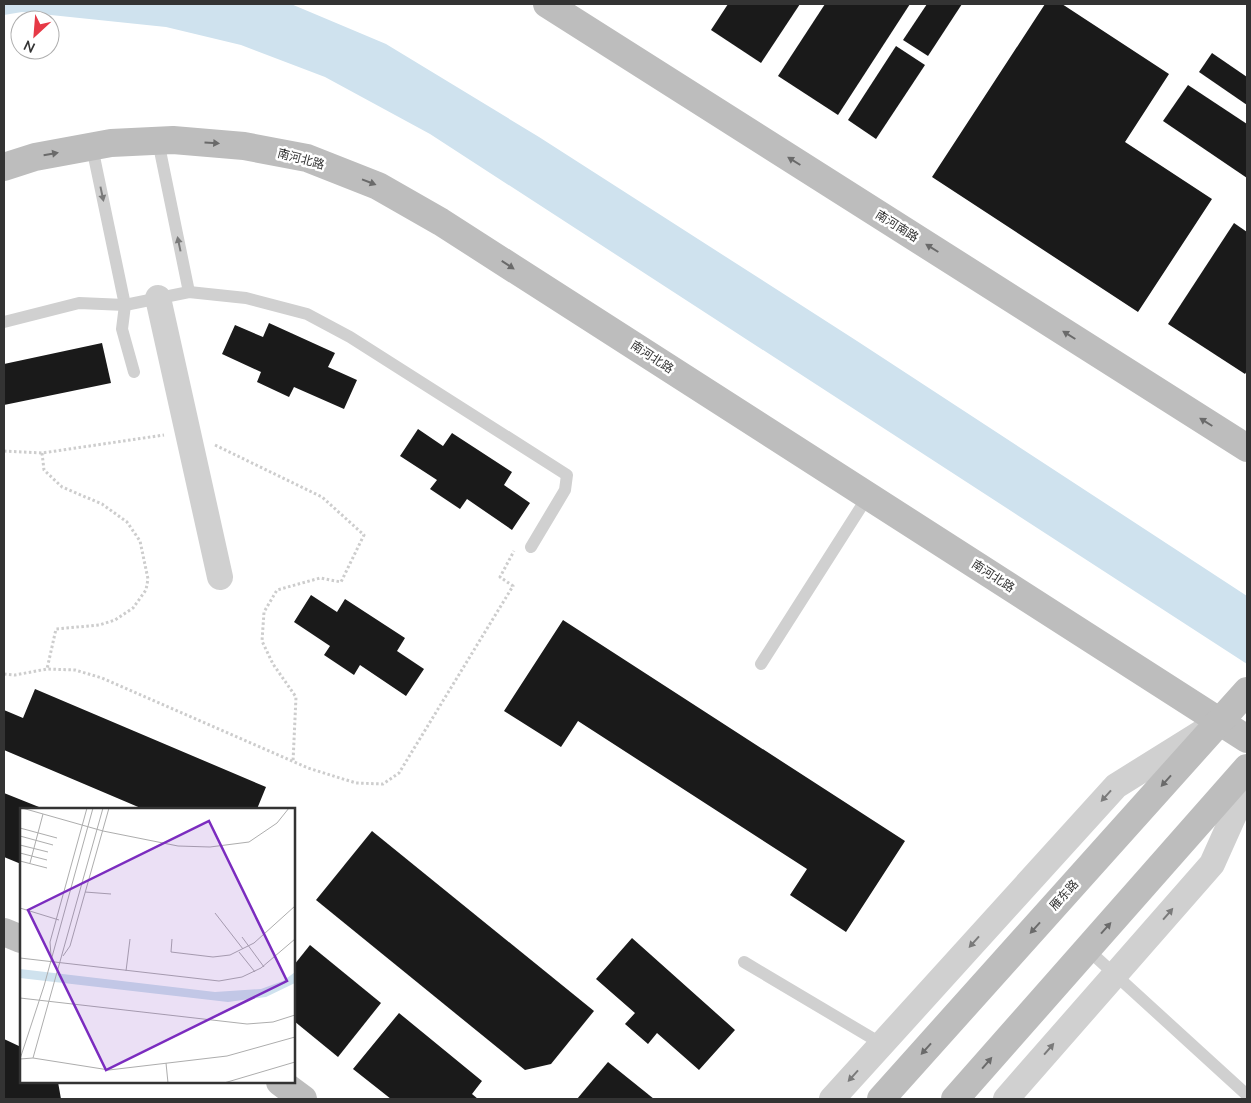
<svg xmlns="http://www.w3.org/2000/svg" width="1251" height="1103" viewBox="0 0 1251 1103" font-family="Mulish,'Noto Sans SC',sans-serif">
<rect width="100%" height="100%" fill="#fff"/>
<path fill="#cfe2ee" d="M4,4H291L386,44L539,137L857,341L1247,596V664L430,134L325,77L241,45L166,27L22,12L4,15Z"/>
<g fill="#1a1a1a">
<path d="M728,4H800L761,63L711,30Z"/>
<path d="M825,4H910L838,115L778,76Z"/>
<path d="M927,4H962L928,56L903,40Z"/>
<path d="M1045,4H1062L1169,74L1125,142L1212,199L1138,312L932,177Z"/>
<path d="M896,46L925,65L876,139L848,120Z"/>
<path d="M1212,53L1247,77V105L1199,72Z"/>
<path d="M1188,85L1247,124V178L1163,121Z"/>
<path d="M1234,223L1247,232V371L1245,374L1168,324Z"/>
<path d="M269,323L335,353L328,367L357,380L344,409L294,387L289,397L257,382L261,372L222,354L235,325L263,337Z"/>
<path d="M102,343L111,383L4,405V364Z"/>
<path d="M418,429L443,446L452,433L512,472L504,485L530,503L512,530L467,499L460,509L430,489L437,480L400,456Z"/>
<path d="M311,595L337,612L345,599L405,638L397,651L424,669L406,696L360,665L354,675L324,655L330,646L294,622Z"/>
<path d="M563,620L905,841L846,932L790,895L807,869L578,721L561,747L504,711Z"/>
<path d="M35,689L266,787L257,809H143L4,750V710L23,718Z"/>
<path d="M4,793L44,809H21V864L4,857Z"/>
<path d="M372,831L594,1011L551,1064L525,1070L316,900Z"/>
<path d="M632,938L735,1030L699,1070L657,1033L648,1044L625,1024L635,1013L596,979Z"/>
<path d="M310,945L381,1003L338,1057L294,1021V965Z"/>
<path d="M399,1013L482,1081L472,1094L478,1099H391L353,1069Z"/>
<path d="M4,1039L21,1047V1082H58L61,1099H4Z"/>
<path d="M608,1062L654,1099H577Z"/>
</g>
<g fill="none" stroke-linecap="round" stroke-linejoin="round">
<g stroke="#cdcdcd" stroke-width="3" stroke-dasharray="2.5 2.5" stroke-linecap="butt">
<path d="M215,445L322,497L364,535L341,582L320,578L277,590L264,612L262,641L273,664L296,697L293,762"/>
<path d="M4,451L42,453L164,435"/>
<path d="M42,453L44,470L62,487L102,504L127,522L140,541L148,579L146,590L133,608L115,620L99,625L56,629L47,669"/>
<path d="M4,674L15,675L47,669L75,670L102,678L308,768L356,783L383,784L399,773L513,586L500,577L514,551"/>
</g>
<g stroke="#d0d0d0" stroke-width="12">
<path d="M158,141L189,292"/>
<path d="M92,147L125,305L122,329L134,372"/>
<path d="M4,322L79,303L125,305L189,292L246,298L307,314L350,337L567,475L565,490L531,547"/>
<path d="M761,664L868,496"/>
<path d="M1087,949L1247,1095"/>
<path d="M744,962L882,1044"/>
</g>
<g stroke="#d0d0d0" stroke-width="26">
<path d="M158,298L220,577"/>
<path d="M832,1099L1116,786L1209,728"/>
<path d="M1006,1099L1212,864L1247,786"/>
</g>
<g stroke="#bdbdbd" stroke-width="28">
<path d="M547,4L1247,448"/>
<path d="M4,167L35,157L111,143L173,140L244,146L307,158L378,186L441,222L1247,739"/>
<path d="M4,932L21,939"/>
<path d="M280,1082L303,1099"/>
<path d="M881,1099L1247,691"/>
<path d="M955,1099L1247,768"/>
</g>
</g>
<defs><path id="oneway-solid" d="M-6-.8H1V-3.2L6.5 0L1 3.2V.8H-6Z" transform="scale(1.25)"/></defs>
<g fill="#6a6a6a">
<use href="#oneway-solid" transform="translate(212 143) rotate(4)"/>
<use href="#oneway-solid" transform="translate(51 154) rotate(-10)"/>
<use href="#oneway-solid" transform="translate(794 161) rotate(-148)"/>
<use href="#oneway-solid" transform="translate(369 182) rotate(21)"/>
<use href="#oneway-solid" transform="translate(932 248) rotate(-148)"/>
<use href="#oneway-solid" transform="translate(508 265) rotate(33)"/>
<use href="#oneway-solid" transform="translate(1069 335) rotate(-148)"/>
<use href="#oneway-solid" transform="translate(1206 422) rotate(-148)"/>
<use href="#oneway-solid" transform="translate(1166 781) rotate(132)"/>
<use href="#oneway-solid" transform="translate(1035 928) rotate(132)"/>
<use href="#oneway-solid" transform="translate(1106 928) rotate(-48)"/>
<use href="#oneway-solid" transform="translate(926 1049) rotate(132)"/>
<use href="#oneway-solid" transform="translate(987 1063) rotate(-49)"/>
</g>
<g fill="#7a7a7a">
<use href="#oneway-solid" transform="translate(102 194) rotate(78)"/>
<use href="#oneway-solid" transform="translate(179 244) rotate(-102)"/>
<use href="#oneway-solid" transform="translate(1106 796) rotate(132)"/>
<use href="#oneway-solid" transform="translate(1168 914) rotate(-49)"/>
<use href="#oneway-solid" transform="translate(974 942) rotate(132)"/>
<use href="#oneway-solid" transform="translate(1049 1049) rotate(-49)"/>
<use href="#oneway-solid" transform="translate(853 1076) rotate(132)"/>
</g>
<g text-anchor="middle" stroke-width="5" stroke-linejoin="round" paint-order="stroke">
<g font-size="12" fill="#333" stroke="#fff">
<text transform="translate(301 159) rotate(15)" y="4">南河北路</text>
<text transform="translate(897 226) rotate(32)" y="4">南河南路</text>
<text transform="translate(652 357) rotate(33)" y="4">南河北路</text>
<text transform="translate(993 576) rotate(33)" y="4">南河北路</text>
<text transform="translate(1064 895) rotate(-48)" y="4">雁东路</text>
</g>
</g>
<g transform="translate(20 808)">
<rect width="275" height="275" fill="#fff"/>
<path d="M0,161L195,184L241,181L263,173L275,164V175L246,189L208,194L0,170Z" fill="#cfe2ee"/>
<path fill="none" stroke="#adadad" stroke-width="1" d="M2,0L83,23L158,38L190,39L229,34L257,15L269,0M0,20L37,30M0,28L33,37M0,37L28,44M0,45L27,52M0,53L27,60M10,55L23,6M65,84L91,86M0,100L39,112M195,105L223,141M222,129L244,159M152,131L151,144L193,149L210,147L234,135L275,98M219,144L235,164M31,148L30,134L67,0M43,148L50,138L89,0M0,150L199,173L222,169L241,160L275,131M106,163L110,131M0,190L227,216L253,214L275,207M13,250L83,0M0,251L13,250L89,262L207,248L275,229M0,251L24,178L73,0M146,255L148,275M204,275L275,254"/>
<path fill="#7b2cbf" fill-opacity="0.15" stroke="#7b2cbf" stroke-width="2.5" d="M189,13L267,173L86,262L8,102Z"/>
<rect width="275" height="275" fill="none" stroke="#333" stroke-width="2.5"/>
</g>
<rect width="1251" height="1103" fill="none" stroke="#333333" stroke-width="10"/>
<g transform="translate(35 35) rotate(206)"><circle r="24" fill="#ffffff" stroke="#adadad"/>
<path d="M0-4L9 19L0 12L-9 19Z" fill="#e63946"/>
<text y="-8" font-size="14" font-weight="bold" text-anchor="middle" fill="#333333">N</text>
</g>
</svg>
